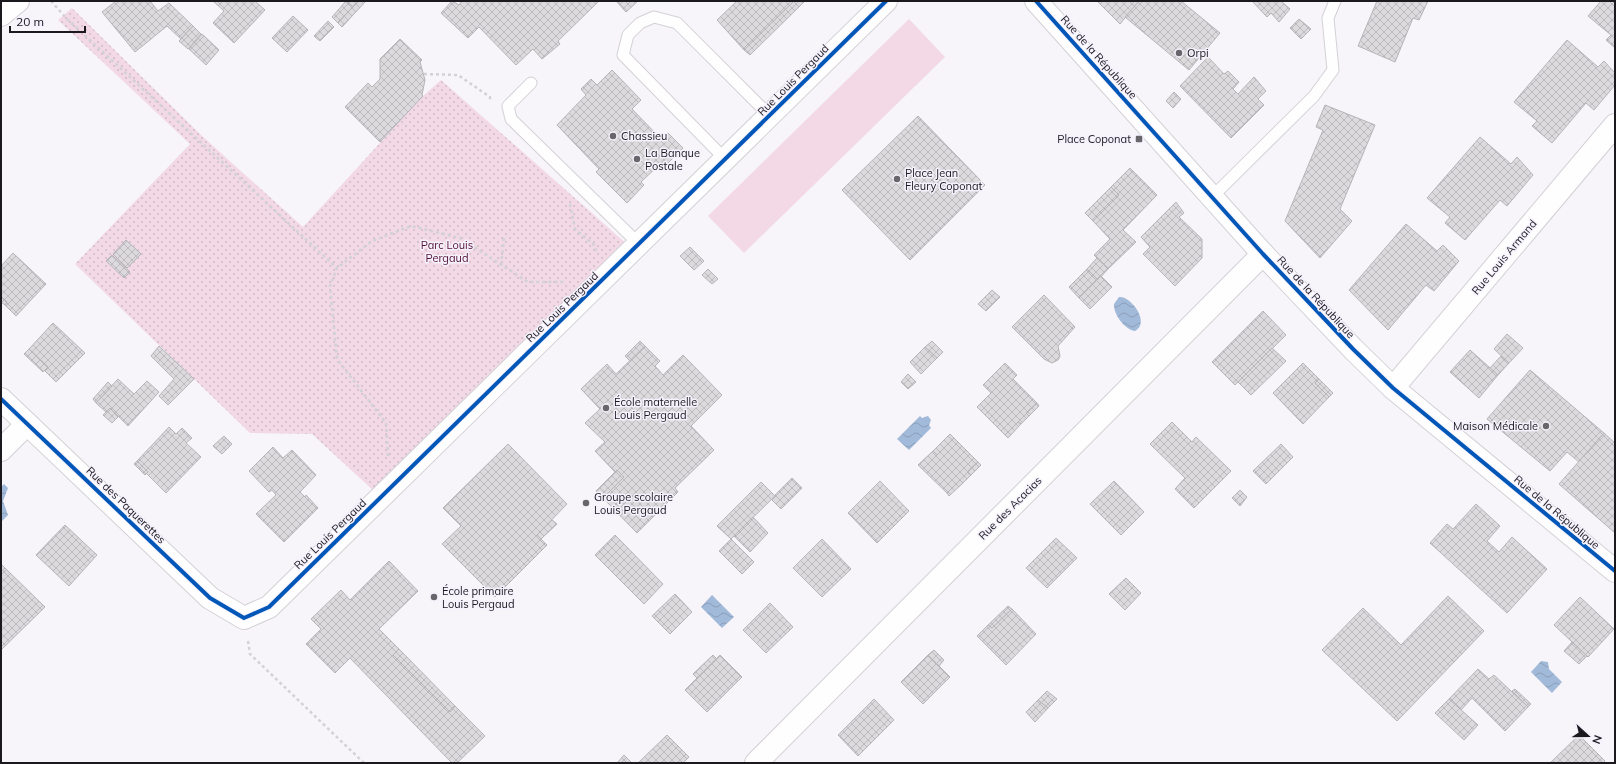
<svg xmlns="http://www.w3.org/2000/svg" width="1616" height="764" viewBox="0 0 1616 764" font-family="Mulish,sans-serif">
<defs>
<pattern id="park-dots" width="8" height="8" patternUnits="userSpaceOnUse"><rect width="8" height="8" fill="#f2d9e5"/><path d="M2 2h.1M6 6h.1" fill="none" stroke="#cfbac4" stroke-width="1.8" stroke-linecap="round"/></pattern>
<pattern id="water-waves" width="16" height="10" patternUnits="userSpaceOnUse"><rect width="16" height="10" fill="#a2bad9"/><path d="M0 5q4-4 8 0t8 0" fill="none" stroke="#8b9fba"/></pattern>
<pattern id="building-cross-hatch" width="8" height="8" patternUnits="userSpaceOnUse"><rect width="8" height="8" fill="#dddade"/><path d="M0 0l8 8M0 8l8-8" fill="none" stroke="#bdbabe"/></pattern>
</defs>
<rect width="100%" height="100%" fill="#f7f5fa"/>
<path fill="#f2d9e5" d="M909,19L945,57L744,253L708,216Z"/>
<path fill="url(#park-dots)" d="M72,8L202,136L303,227L423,96L441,80L628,245L376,493L312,434L250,433L75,264L190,144L58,20Z"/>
<g fill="url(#water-waves)">
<path d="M1119,297C1130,295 1151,322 1135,331C1125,330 1113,314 1114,304Z"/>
<path d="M920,416L922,418L928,416L931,420L929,425L931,428L909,450L897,439Z"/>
<path d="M4,484L8,488L3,501L8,515L1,522V487Z"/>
<path d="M712,595L734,617L722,628L701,607Z"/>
<path d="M1541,661L1548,662L1549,669L1562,682L1552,693L1531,672Z"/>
</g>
<g fill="url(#building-cross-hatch)" stroke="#b7b4b8">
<path d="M116,1H150L158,11L169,3L193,26L181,39L167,26L135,52L102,12Z"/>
<path d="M213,1H255L265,10L234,43L213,23L224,11Z"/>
<path d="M346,1L353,7L338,23L332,17Z"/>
<path d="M347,1H358L353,7Z"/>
<path d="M358,1H366L342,27L338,23Z"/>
<path d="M452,1L459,5L462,1H599L558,41L560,44L542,59L533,49L516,65L479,27L468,38L441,13Z"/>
<path d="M616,1H638L626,12Z"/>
<path d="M737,1H794L744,50L717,20Z"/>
<path d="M794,1H805L750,55L744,50Z"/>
<path d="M1097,1H1139L1120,24Z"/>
<path d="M1139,1H1181L1220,33L1189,70L1125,17Z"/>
<path d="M1252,1H1281L1290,9L1279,22L1271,13L1267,17Z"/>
<path d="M1377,1H1428L1419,20L1413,18L1395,62L1358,46Z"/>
<path d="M1601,1H1615V48L1606,40L1611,35L1588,16Z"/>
<path d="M293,16L308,30L287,52L272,38Z"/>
<path d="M1299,19L1311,29L1301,39L1290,28Z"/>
<path d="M328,21L334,27L320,41L314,36Z"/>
<path d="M193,26L201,34L188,49L179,41Z"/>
<path d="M202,34L219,50L206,65L189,49Z"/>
<path d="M400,39L422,60L420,62L425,80L422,95L423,96L380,142L345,107L368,83L372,87L380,79V59Z"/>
<path d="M1567,40L1598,67L1604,61L1615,73V85L1594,110L1586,103L1552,143L1532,126L1537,121L1514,102Z"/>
<path d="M1208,57L1224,74L1228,71L1239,82L1233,89L1238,94L1254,77L1266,91L1258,99L1264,105L1231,138L1180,86Z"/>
<path d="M612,70L641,100L632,109L661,139L668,133L683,148L666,165L662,162L641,182L644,185L627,203L596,172L599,169L557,125L586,95L581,89L591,79L597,85Z"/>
<path d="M1174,92L1181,99L1173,108L1166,101Z"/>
<path d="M1325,105L1375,125L1340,209L1352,221L1320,258L1285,221L1323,130L1316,127Z"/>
<path d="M918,116L985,185L910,260L842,190Z"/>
<path d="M1480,137L1511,164L1517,157L1533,175L1507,206L1500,200L1465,240L1445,223L1450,217L1427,198Z"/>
<path d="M1130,168L1157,195L1123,230L1136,242L1108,269L1094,255L1110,239L1093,221L1119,195L1111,187Z"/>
<path d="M1111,187L1119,195L1093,221L1085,213Z"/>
<path d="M1176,202L1184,213L1179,217L1202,239V258L1175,286L1143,254L1150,247L1141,237Z"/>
<path d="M1406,224L1437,251L1443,245L1459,261L1434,291L1426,285L1388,330L1349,290Z"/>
<path d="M126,240L141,254L127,268L113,254Z"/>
<path d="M690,247L704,261L694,270L680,256Z"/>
<path d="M13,253L46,284L16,316L5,305L7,302L1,296V266Z"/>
<path d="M112,255L130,272L124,278L106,261Z"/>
<path d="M1097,258L1108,269L1098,280L1087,269Z"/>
<path d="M708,269L718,279L712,284L702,275Z"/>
<path d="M1087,269L1098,280L1079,298L1069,287Z"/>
<path d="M1101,276L1112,287L1090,309L1079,298Z"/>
<path d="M992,290L1000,297L986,311L978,304Z"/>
<path d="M1044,295L1075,327L1058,346L1060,356L1058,360L1052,363L1044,359L1012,327Z"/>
<path d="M1,296L7,302L5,305L1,302Z"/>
<path d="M1263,311L1286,335L1235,385L1212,362Z"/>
<path d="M53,323L85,353L56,382L45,371L48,367L29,349Z"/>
<path d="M1507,334L1523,348L1509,363L1494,349Z"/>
<path d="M640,341L645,346L630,361L625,356Z"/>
<path d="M932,341L943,352L937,358L925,347Z"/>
<path d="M159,346L194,379L168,405L159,396L174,379L151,356Z"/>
<path d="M645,346L660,361L655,366L663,375L683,355L722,395L691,426L714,450L675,488L678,492L637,533L603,498L624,477L617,470L615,472L595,451L605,442L585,423L600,409L581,389L607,364L616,374Z"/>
<path d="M925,347L937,358L921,374L910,362Z"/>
<path d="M1272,348L1286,361L1251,395L1238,382Z"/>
<path d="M29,349L48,367L43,372L24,354Z"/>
<path d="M1470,350L1498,375L1479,398L1450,372Z"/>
<path d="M1501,356L1509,363L1498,375L1490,368Z"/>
<path d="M1005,363L1017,375L1013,379L1037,403L1026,413L1029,416L1021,424L1018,422L1005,435L977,407L991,393L983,385Z"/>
<path d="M1303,363L1319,379L1315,383L1329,397L1303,424L1273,393Z"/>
<path d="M1530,370L1604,433L1579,462L1567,452L1550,471L1487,419Z"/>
<path d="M908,374L916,382L908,389L901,382Z"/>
<path d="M118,379L134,394L147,381L159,392L128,426L110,408L106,412L96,403Z"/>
<path d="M1319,379L1333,393L1329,397L1315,383Z"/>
<path d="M108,382L112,386L96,403L93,399Z"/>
<path d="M1037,403L1039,406L1029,416L1026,413Z"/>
<path d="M110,408L118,417L112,423L103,415Z"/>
<path d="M1018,422L1021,424L1008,438L1005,435Z"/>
<path d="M1172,422L1192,442L1196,437L1231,471L1194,508L1175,489L1185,478L1150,444Z"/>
<path d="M169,427L176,434L182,428L192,438L186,443L201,457L166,493L146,473L148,472L137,461Z"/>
<path d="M1604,433L1615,443V533L1559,484Z"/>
<path d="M950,434L954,438L937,455L933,451Z"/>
<path d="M224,436L232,444L222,454L213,446Z"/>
<path d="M954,438L978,462L967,472L971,475L963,483L960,480L947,493L918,465L933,451L937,455Z"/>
<path d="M508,444L567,504L537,535L547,545L495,597L442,544L461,526L443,508Z"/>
<path d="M1281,444L1293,457L1266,484L1253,471Z"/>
<path d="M273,447L283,458L292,450L316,475L300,492L305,497L306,495L318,508L284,542L256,514L276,495L272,490L269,492L249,471Z"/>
<path d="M137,461L148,472L145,475L134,464Z"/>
<path d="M978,462L981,465L971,475L967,472Z"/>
<path d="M617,470L624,477L603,498L596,491Z"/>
<path d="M792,478L802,488L781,509L771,499Z"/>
<path d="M960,480L963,483L949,496L947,493Z"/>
<path d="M880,481L909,511L877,543L848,513Z"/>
<path d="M1114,481L1144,512L1121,535L1090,504Z"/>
<path d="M761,482L775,496L731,539L717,526Z"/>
<path d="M1240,490L1247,497L1240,506L1232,498Z"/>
<path d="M1476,504L1500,526L1487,541L1499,552L1512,537L1547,569L1507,613L1430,543L1447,524L1453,529Z"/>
<path d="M753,517L768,533L750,552L734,536Z"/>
<path d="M552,520L557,524L541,539L537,535Z"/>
<path d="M65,525L97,555L69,586L36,555Z"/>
<path d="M615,535L663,584L644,604L595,555Z"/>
<path d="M1056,538L1077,558L1047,588L1026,568Z"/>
<path d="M731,539L754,562L742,574L719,551Z"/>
<path d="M822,539L851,569L822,597L793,568Z"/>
<path d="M389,561L418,591L379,629L399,649L393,655L450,712L455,706L485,736L457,763H452L350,658L335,673L306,644L321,629L311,619L341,590L350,600Z"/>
<path d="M1,564L5,568L1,572Z"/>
<path d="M5,568L45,607L1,650V572Z"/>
<path d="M1126,578L1141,593L1125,610L1109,594Z"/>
<path d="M675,594L692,612L670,634L652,616Z"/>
<path d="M1448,596L1484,631L1397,721L1322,650L1363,608L1401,645Z"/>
<path d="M1580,597L1614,629L1588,657L1554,625Z"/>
<path d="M770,603L793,627L766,653L743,630Z"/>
<path d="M1008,606L1012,609L992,628L988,625Z"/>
<path d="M1012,609L1036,634L1006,665L977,636L988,625L992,628Z"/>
<path d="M1572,642L1587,656L1579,664L1564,651Z"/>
<path d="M399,649L455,706L450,712L393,655Z"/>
<path d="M934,650L944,660L939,666L928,655Z"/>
<path d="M713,655L717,659L697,678L693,674Z"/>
<path d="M720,655L742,677L707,712L685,690Z"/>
<path d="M928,655L950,677L923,704L901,682Z"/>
<path d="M1478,669L1489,679L1494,675L1528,707L1505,731L1472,698L1461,710L1449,699Z"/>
<path d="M1515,689L1531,704L1528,707L1512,691Z"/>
<path d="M1047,691L1057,699L1048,708L1038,700Z"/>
<path d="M874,699L894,720L858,756L838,735Z"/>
<path d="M1449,699L1478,725L1464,740L1435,713Z"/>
<path d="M1038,700L1048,708L1035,722L1026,712Z"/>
<path d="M667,735L689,757L683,763H638Z"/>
<path d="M1579,735L1605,761L1603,763H1550Z"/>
<path d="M624,755L632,763H617Z"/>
</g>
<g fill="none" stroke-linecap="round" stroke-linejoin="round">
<g stroke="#d3d1d6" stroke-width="13">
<g id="service">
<path d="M531,83L508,106L511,119L639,244"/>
<path d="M725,159L623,55L628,35L640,23L654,17L677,23L770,116"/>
<path d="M1212,197L1314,96L1333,70L1328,18L1335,1"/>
</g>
</g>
<g stroke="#d3d1d6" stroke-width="24">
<g id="minor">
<path d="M1393,388L1615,125"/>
<path d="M1,399L210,598L244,618L269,607L886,1"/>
<path d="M1,450L27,424"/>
<path d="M756,763L1263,254"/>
</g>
</g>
<g stroke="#d3d1d6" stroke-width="24">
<g id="tertiary">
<path d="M1036,1L1263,254L1353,349L1393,388L1615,571"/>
<path d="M1,15L18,1"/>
</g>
</g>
<g stroke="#d2d1d3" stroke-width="2.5" stroke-dasharray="3 3" stroke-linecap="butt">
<path d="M51,1L66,18L337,268"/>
<path d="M424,74L458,75L490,97V100"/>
<path d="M570,204L575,229L594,245L596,251"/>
<path d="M501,265L504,238"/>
<path d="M388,456L386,423L337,359L330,286L337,268L372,241L411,226L460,238L528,282H565"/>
<path d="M248,641L250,654L364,763"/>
</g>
<use href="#service" stroke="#fefefe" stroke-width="11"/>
<use href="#minor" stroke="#fefefe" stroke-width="22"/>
<use href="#tertiary" stroke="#fefefe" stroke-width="22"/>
<g stroke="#f6f2fd" stroke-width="6">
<g id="cycleway">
<path d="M1036,1L1263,254L1353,349L1393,388L1615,571"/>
<path d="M1,399L210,598L244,618L269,607L886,1"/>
</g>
</g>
<use href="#cycleway" stroke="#0057b8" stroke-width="4"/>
</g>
<g fill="#68666b" stroke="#f6f2fd" stroke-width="1.5">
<circle cx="1179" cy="53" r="4"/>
<circle cx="613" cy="136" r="4"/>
<rect x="1135" y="135" width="8" height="8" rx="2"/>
<circle cx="637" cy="159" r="4"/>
<circle cx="897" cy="179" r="4"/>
<circle cx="606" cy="408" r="4"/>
<circle cx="1546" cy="426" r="4"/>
<circle cx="586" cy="503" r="4"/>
<circle cx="434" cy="597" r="4"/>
</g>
<g text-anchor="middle" stroke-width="3" stroke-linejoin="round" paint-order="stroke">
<g font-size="11" fill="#1b191e" stroke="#f6f2fd" text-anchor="start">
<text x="1187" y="57">Orpi</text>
<text x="621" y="140">Chassieu</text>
<text x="1131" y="143" text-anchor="end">Place Coponat</text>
<text x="645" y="157">La Banque<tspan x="645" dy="13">Postale</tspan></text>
<text x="905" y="177">Place Jean<tspan x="905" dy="13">Fleury Coponat</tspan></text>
<text x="614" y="406">École maternelle<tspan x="614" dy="13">Louis Pergaud</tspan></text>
<text x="1538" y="430" text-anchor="end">Maison Médicale</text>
<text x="594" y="501">Groupe scolaire<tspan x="594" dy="13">Louis Pergaud</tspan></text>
<text x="442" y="595">École primaire<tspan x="442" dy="13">Louis Pergaud</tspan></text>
</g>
<g font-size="11" fill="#1b191e" stroke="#f6f2fd">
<text transform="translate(1099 57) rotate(48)" y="4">Rue de la République</text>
<text transform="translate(793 80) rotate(-45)" y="4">Rue Louis Pergaud</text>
<text transform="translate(1504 257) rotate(-50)" y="4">Rue Louis Armand</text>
<text transform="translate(1316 297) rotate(47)" y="4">Rue de la République</text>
<text transform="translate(562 307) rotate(-44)" y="4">Rue Louis Pergaud</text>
<text transform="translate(126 505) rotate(44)" y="4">Rue des Paquerettes</text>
<text transform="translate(1010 508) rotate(-45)" y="4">Rue des Acacias</text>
<text transform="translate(1557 512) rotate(40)" y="4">Rue de la République</text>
<text transform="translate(330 534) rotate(-44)" y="4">Rue Louis Pergaud</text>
</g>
<g font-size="11" fill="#520f33" stroke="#f6f2fd">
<text x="447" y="249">Parc Louis<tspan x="447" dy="13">Pergaud</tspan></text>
</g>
</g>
<rect width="1616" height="764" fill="none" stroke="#1b191e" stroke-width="4"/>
<g transform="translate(1588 736) rotate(111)" stroke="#f6f2fd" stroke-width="3" paint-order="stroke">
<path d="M0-3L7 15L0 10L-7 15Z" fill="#1b191e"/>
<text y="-6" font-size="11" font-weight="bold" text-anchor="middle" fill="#1b191e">N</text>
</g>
<path d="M10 26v6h75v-6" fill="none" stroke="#1b191e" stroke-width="2"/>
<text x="16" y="26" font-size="12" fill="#1b191e" stroke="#f6f2fd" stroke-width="3" paint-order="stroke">20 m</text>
</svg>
